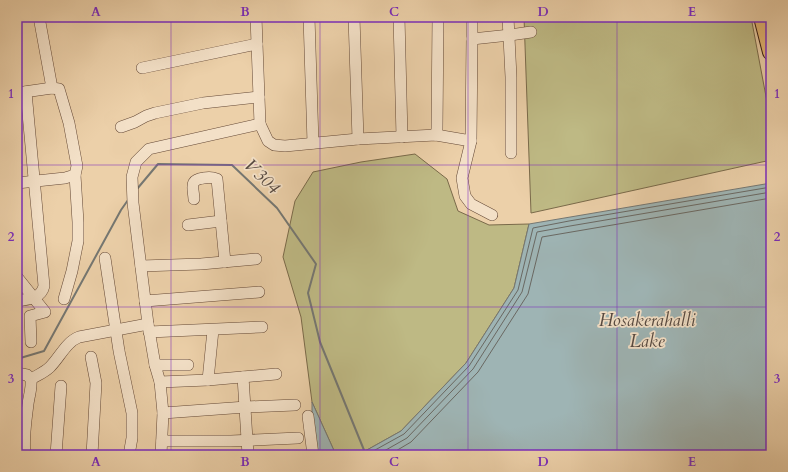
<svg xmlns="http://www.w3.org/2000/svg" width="788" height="472" viewBox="0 0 788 472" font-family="Cardo,serif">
<rect width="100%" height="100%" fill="#ecd0a9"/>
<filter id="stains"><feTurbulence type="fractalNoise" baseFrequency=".005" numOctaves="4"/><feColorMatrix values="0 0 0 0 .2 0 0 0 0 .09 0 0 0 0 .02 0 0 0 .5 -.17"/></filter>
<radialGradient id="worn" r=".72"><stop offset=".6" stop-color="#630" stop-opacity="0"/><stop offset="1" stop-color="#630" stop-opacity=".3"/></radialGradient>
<g fill="#beb984" stroke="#7a6a4a">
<path d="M524,17H751L771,123V160L531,213Z"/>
<path d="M415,154L447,179L458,211L489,225L529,224L514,288L466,363L401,431L358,455H336L312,402L301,317L283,257L295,201L313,172L361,162Z"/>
</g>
<g fill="#9eb4b4" stroke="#757772">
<path d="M771,183V455H358L401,431L466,363L514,288L529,224Z"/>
<path d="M312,402L336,455H312Z"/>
</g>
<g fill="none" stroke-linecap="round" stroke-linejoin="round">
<g stroke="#6a6862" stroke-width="1">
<path d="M366,455L404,434L469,366L518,290L533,228L569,221L771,187"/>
<path d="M377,455L407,438L473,369L522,292L537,232L570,226L771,192"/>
<path d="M389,455L411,442L478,372L528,294L542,237L771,198"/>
</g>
<g stroke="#757772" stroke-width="2">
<path d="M137,189L158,164L232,165L277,208L316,264L308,293L320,342L366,455"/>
<path d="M17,359L44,351L121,210L128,200"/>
</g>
<g stroke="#644836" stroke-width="12">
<g id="minor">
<path d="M39,17L52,88"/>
<path d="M309,17L313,143"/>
<path d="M354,17L358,139"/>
<path d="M399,17L402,137"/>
<path d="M472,17V39L471,141L462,178L465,196L471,204L492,215"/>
<path d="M508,17L511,77V153"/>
<path d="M472,39L510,35L531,32"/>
<path d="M142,68L257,44"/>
<path d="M17,93L52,88L59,89L69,123L77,166L75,175L65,178L17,183"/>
<path d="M260,124L268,141L274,145L285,146L358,139L436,135L471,141"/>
<path d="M121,127L135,122L146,116L155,113L203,103L259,97"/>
<path d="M436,135L437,129L438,17"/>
<path d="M194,199C193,186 189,180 204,178C209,177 212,177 217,179L225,262"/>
<path d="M188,225L221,221"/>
<path d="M105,258L119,351L132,413V438L129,455"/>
<path d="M141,266L201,264L256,259"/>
<path d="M17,277L45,312L30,316L31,342"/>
<path d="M64,299L72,271L78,241V222L75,175"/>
<path d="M17,301C28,299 41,299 44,286L26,92"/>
<path d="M145,301L259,292"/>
<path d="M149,332L262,327"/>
<path d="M91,357L96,383L92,455"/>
<path d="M155,365H188"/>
<path d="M17,373L27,375L31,379C32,388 29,396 28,404C26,421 23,438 25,455"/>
<path d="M243,377L248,455"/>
<path d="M31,379C38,375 45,372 50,367C60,357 66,342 79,337L148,324"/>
<path d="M208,380L213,330"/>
<path d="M160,382L208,380L276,374"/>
<path d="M163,413L246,407L295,405"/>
<path d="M308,416L313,455"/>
<path d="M162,441H231L298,438"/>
<path d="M56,455L61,386"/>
<path d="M161,455L163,413L160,382L155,365L148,324L133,203L132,177L136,162L149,149L260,124L256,17"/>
</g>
</g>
<g stroke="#371b10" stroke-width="18">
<path id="highway" d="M762,17L771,52"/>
</g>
<use href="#minor" stroke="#f3e0c7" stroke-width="11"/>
<use href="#highway" stroke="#e6b874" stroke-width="16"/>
</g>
<path fill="none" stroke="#7b2cbf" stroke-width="1" stroke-opacity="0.55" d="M171,17V455M320,17V455M468,17V455M617,17V455M17,165H771M17,307H771"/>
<g text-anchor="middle" stroke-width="3.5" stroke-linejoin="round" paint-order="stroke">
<g font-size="18" font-style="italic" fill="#564941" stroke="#f3e0c7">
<text transform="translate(262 176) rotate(44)" y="6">V304</text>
<text x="647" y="326">Hosakerahalli<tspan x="647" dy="21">Lake</tspan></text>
</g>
</g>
<rect width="788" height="472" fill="none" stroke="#ecd0a9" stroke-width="44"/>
<rect x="22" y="22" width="744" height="428" fill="none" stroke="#7b2cbf" stroke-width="1.5"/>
<g font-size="13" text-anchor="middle" font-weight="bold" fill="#7b2cbf">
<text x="96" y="16">A</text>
<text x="245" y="16">B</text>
<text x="394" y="16">C</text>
<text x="543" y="16">D</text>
<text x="692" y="16">E</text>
<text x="11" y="98">1</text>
<text x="777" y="98">1</text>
<text x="11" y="241">2</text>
<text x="777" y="241">2</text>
<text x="11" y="383">3</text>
<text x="777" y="383">3</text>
<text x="96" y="466">A</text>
<text x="245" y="466">B</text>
<text x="394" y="466">C</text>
<text x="543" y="466">D</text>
<text x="692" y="466">E</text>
</g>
<rect width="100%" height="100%" filter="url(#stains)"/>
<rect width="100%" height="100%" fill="url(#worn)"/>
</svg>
